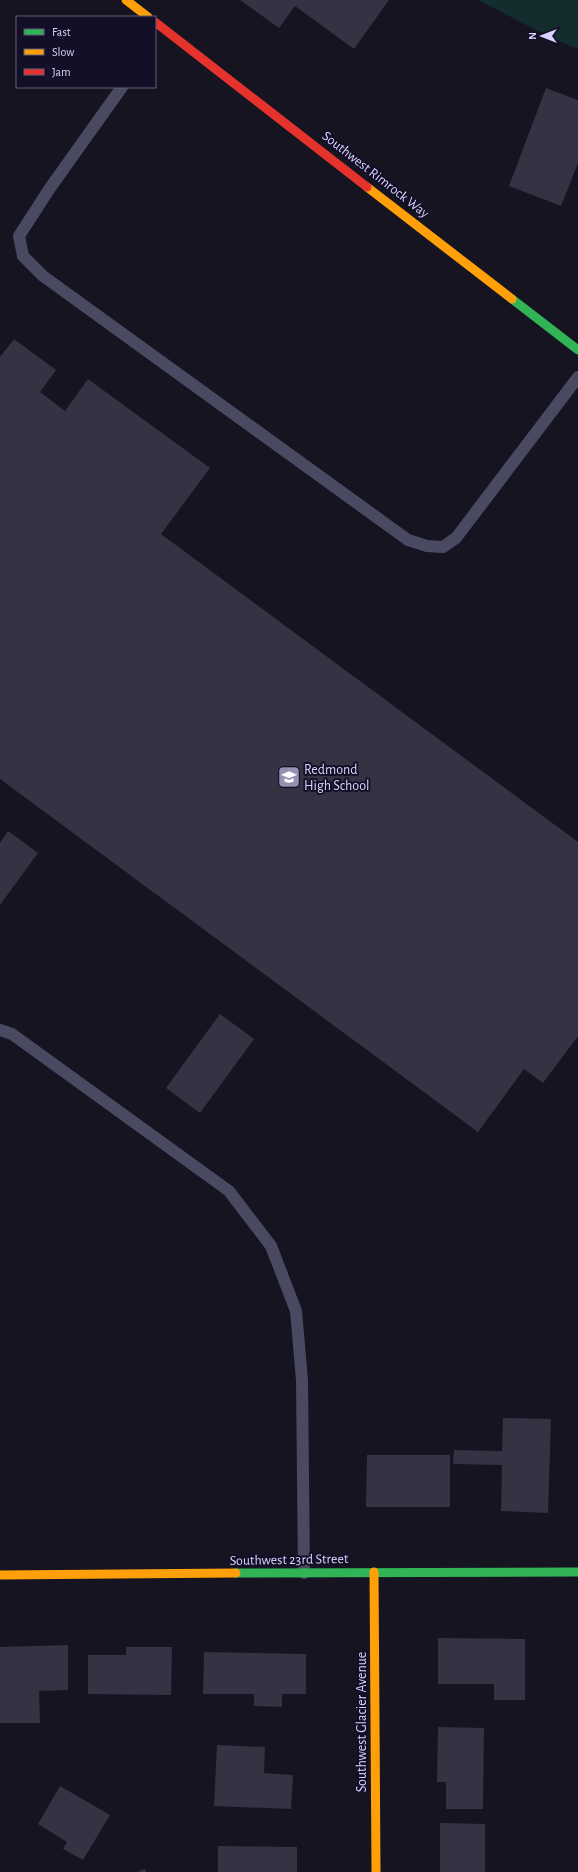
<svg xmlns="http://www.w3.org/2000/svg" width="578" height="1872" viewBox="0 0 578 1872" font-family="'Alegreya Sans',sans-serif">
<rect width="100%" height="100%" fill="#161421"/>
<path fill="#132c2d" d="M478,0H578V49L554,39Z"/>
<g fill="#343243">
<path d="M240,0H389L354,49L295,6L279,28Z"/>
<path d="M546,88L578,100V163L561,206L509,186Z"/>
<path d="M14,339L56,370L40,392L65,411L88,379L210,468L161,534L578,842V1036L543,1083L524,1069L478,1132L0,779V357Z"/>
<path d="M8,831L38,853L0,905V843Z"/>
<path d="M220,1014L254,1039L200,1113L166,1088Z"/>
<path d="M503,1418L551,1419L548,1513L501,1511L502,1465L453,1464L454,1450L502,1451Z"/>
<path d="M367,1455H450V1507H366Z"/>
<path d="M438,1638L525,1639V1700H494V1684H438Z"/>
<path d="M68,1645V1690L39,1691L40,1723H0V1647Z"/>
<path d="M126,1647H172L171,1695L88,1694V1655H126Z"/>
<path d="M204,1652L306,1654V1694H282V1707L254,1706V1694H203Z"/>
<path d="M438,1727L484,1728L483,1809H446V1782H437Z"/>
<path d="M217,1745L265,1747L264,1773L293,1775L291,1809L214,1806Z"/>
<path d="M60,1786L110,1815L83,1860L63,1849L67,1842L38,1824Z"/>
<path d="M440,1823L485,1824V1872H440Z"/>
<path d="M218,1846L297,1847V1872H218Z"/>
<path d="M145,1869L146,1872H137Z"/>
</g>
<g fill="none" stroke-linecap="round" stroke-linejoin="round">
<g stroke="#4a4962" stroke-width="12">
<path d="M122,87L50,188L19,236L23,256L43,276L408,540L427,546L443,547L456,538L578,377"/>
<path d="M0,1030L12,1034L229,1191L271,1246L296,1311L302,1380L304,1573"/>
</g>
<g stroke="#30b455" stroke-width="9">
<path d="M512,299L578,350"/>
<path d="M236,1573L578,1572"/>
</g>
<g stroke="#ff9f0a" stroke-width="9">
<path d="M126,0L148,17"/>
<path d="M367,187L512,299"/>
<path d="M374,1572L376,1872"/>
<path d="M0,1575L236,1573"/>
</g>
<path stroke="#e5322d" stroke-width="9" d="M155,22L367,187"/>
</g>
<defs>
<g id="school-square" transform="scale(1.15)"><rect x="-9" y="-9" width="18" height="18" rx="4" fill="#9591b1" stroke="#130f26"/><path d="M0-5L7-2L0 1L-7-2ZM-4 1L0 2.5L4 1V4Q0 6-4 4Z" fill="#fff"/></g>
</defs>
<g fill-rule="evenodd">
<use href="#school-square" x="289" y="777"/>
</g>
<g text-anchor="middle" stroke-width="4" stroke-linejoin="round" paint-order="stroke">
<g font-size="14" fill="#d9d4ff" stroke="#130f26">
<text transform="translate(376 174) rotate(38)" y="5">Southwest Rimrock Way</text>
<text transform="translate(289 1559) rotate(-1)" y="5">Southwest 23rd Street</text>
<text transform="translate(361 1722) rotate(-90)" y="5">Southwest Glacier Avenue</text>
</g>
<g font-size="14" fill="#d9d4ff" stroke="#130f26" text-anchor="start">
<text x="304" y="774">Redmond<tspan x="304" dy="16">High School</tspan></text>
</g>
</g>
<rect x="16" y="16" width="140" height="72" fill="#130f26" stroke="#625e7d"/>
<rect x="24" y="29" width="20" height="6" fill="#30b455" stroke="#625e7d"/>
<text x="52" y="36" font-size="12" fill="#d9d4ff">Fast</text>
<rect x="24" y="49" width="20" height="6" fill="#ff9f0a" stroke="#625e7d"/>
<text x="52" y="56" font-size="12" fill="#d9d4ff">Slow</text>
<rect x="24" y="69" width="20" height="6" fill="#e5322d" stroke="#625e7d"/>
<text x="52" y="76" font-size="12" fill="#d9d4ff">Jam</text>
<g transform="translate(542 36) rotate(270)" stroke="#130f26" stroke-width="3" paint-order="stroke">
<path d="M0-3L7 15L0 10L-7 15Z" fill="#d9d4ff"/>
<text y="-6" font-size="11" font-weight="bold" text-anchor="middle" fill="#d9d4ff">N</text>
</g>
</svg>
